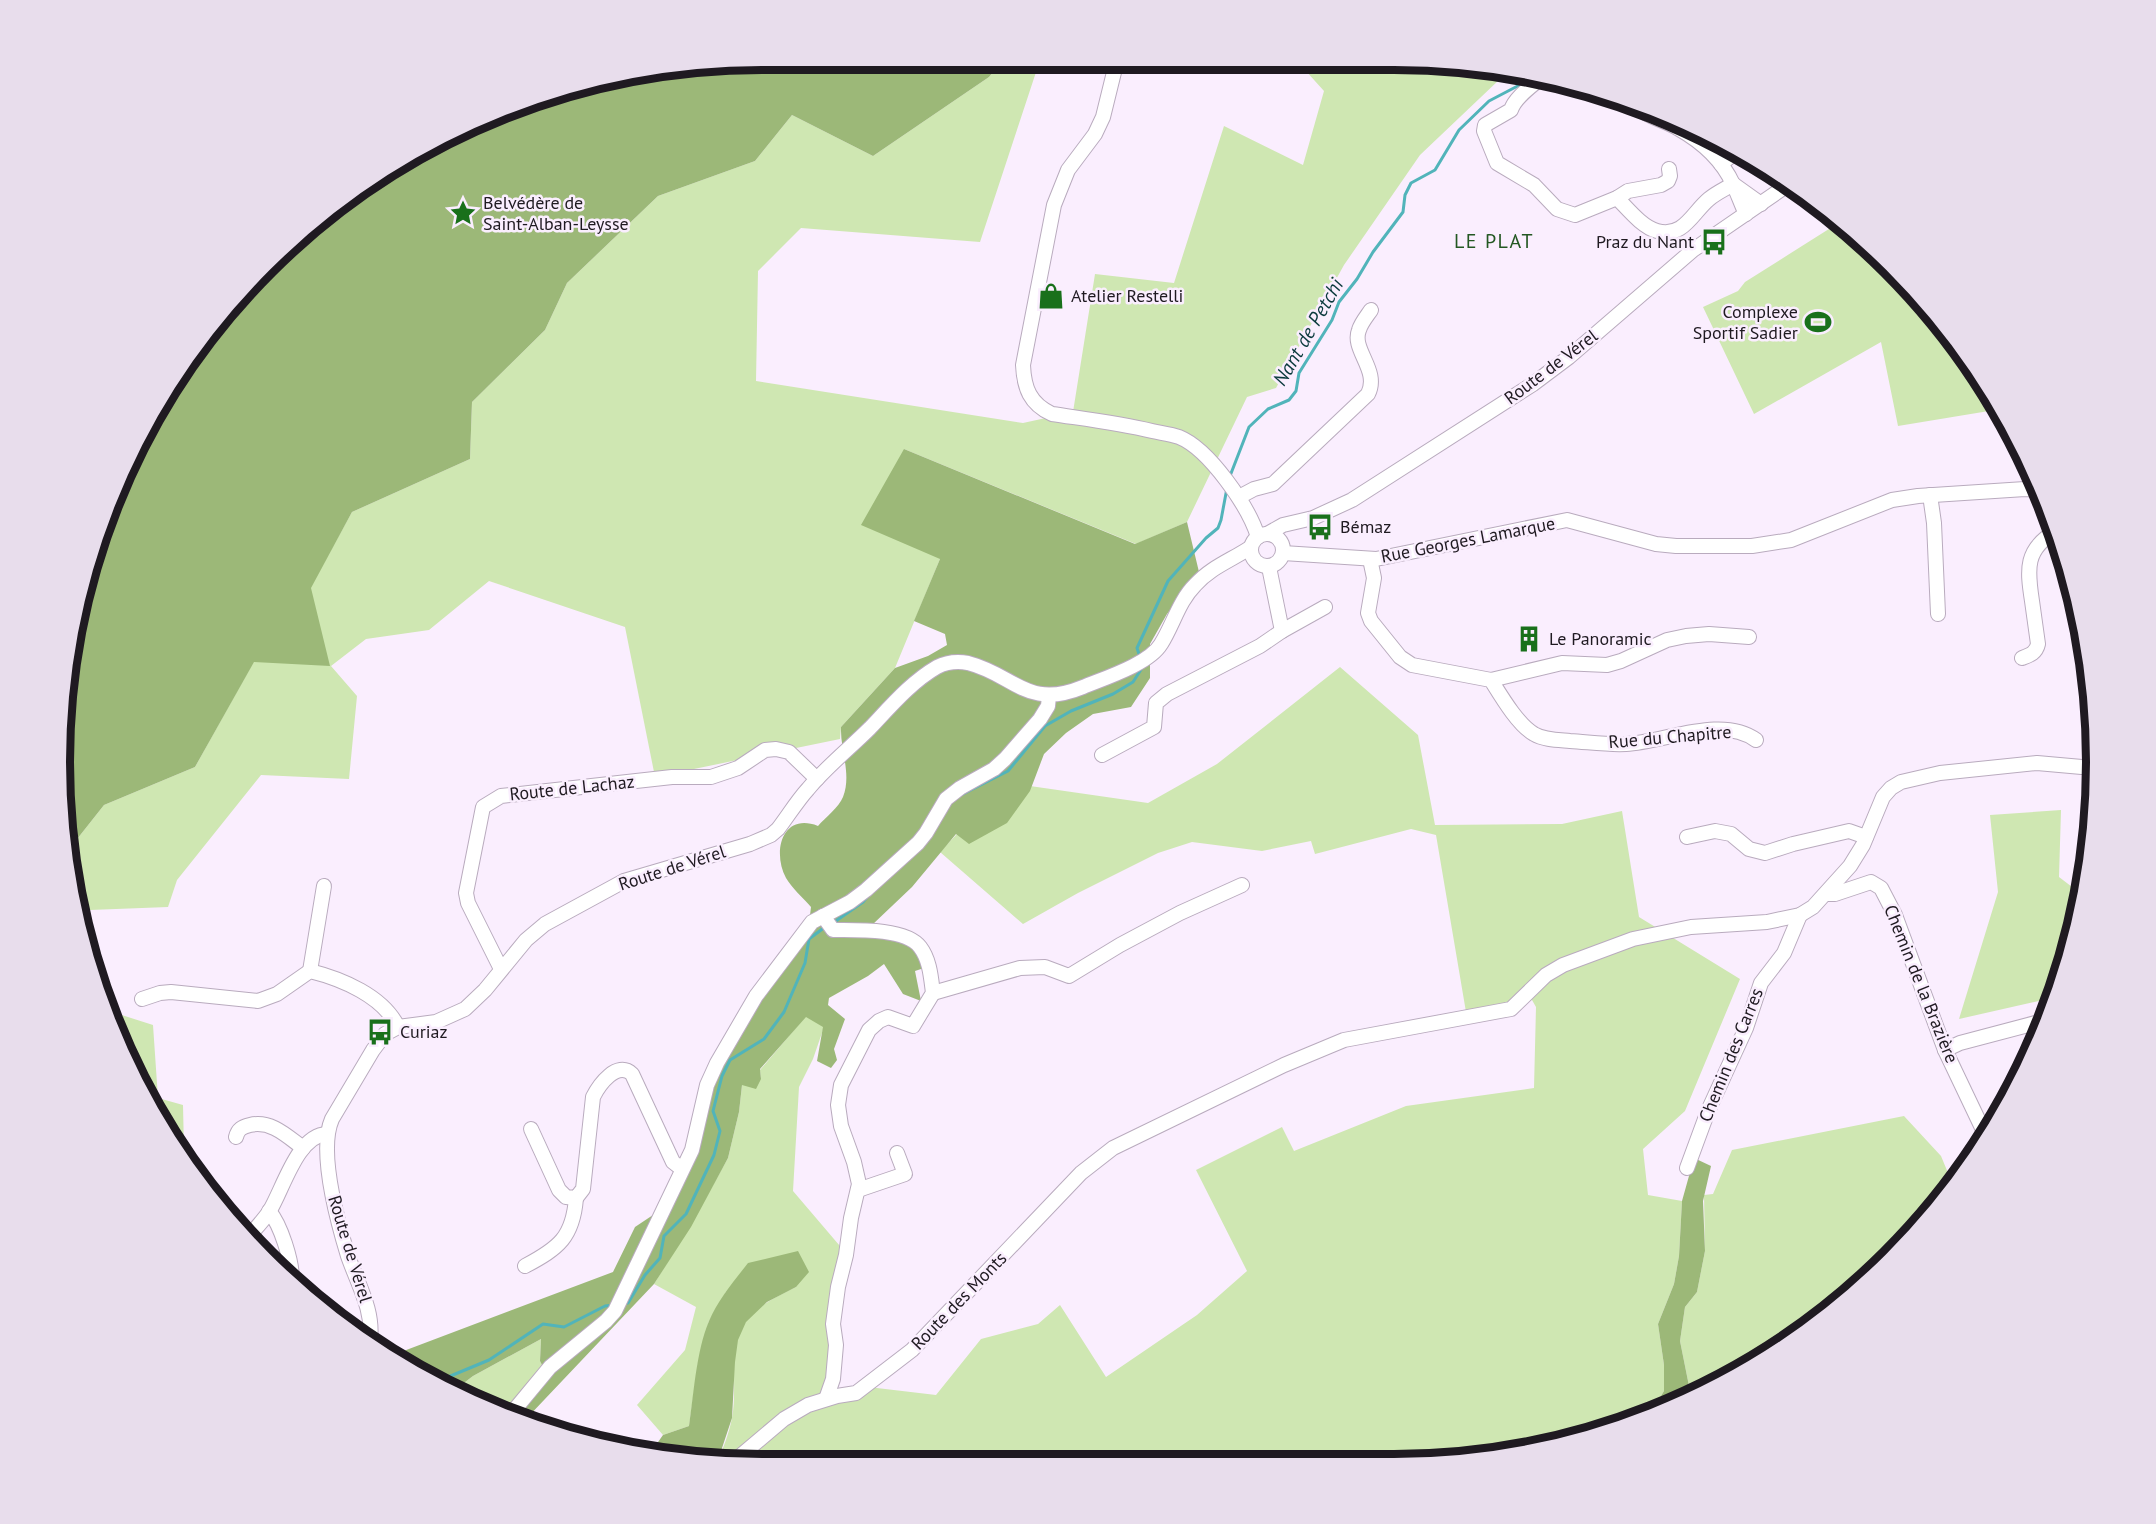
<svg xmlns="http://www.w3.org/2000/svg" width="2156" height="1524" viewBox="0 0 2156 1524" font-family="'PT Sans',sans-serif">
<rect width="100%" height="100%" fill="#faeefe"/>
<g fill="#cfe7b2">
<path d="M1003,60H1040L980,242L801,228L758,271L756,381L1023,423L1073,412L1095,274L1174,283L1224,126L1303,165L1324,91L1296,60H1394L1511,72L1500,79L1420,155L1344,265L1276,388L1247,397L1187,522L1136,544L904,449L940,559L895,668L841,727L840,739L655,777L625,627L489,581L429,630L366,639L331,666L357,696L349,779L261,775L177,880L168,907L90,910L83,927L66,853L104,805L195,767L254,661L310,588L352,512L470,459L472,402L545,330L567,283L658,196L755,161L792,115L873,156L989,77Z"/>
<path d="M1840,222L1922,299L2001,409L1898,426L1881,342L1754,414L1703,307L1738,291L1745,282Z"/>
<path d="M1340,667L1418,735L1435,825L1562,824L1622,811L1639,917L1740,979L1685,1111L1643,1149L1648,1195L1682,1201L1679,1256L1674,1284L1658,1324L1664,1365V1391L1650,1414L1619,1427L1486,1458L717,1463C723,1449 729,1433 732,1418C738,1388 727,1348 746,1321C758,1305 778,1296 796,1287L726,1292L709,1321L698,1363L689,1426L663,1435L637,1405L685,1350L696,1307L654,1284L693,1221L728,1158L739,1112L742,1085L761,1079L760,1070L806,1016L824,1027L813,1059L799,1087L793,1191L851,1259L838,1303L839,1382L836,1392L860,1386L936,1395L981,1339L1038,1324L1060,1305L1106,1377L1197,1315L1247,1271L1196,1170L1282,1127L1294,1151L1406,1106L1534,1088L1536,1007L1532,1000L1466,1012L1436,835L1411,829L1315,854L1311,841L1262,851L1192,842L1158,853L1078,893L1023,924L940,852L957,834L1030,786L1148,803L1217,764Z"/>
<path d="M2061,810L2059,877L2080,893L2072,943L2052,998L1959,1019L1998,892L1990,815Z"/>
<path d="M106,1010L153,1025L158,1098L183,1105L184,1150L132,1072Z"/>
<path d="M1904,1116L1941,1156L1953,1185L1951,1189L1857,1290L1704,1392L1694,1396L1689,1386L1680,1341L1685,1307L1697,1292L1705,1251L1704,1195L1713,1194L1732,1150Z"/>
<path d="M541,1339L540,1361L544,1369L508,1413L452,1392L473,1376Z"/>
</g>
<g fill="#9cb878">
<path d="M762,60H1003L989,77L873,156L792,115L755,161L658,196L567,283L545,330L472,402L470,459L352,512L311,588L330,666L254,662L195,767L104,805L66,853V670L114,493L154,411L234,299L372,178L452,132L580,84Z"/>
<path d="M904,449L1135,544L1187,522L1199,572L1167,614L1150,644V678L1131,707L1093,714L1066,733L1044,754L1030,791L1007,823L969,844L956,834L912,887L872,925L875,935L908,945L917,950L924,968L915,971L921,1001L903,994L884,964L868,976L829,998L828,1005L845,1019L834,1049L837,1060L831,1068L817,1061L823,1027L806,1017L760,1069L761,1079L756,1089L742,1085L739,1112L728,1158L691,1227L654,1284L526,1419L508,1413L544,1369L540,1361L541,1339L473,1376L452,1392L393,1355L613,1272L635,1227L668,1205L714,1077L754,1007L808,932L811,907C803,898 792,888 786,878C772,852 782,812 818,826C825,818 839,807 843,797C852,774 840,750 841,727L895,668L928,656L947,645L945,634L914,621L940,559L861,525Z"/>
<path d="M1694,1158L1711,1166L1703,1201L1705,1251L1697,1292L1685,1307L1680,1341L1689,1386L1694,1396L1650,1414L1664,1391V1365L1658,1324L1674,1284L1679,1256L1682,1201Z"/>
<path d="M798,1251L809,1272L796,1287L767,1302L746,1322L738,1340L735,1362L732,1418L717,1463L651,1452L663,1435L689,1426C694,1393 696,1352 709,1321C718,1300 734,1281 748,1263Z"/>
</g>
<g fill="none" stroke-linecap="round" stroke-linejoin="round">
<g stroke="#51b4ba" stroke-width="3">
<path d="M1230,476L1249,427L1268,409L1289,400L1296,391L1299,373L1332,320L1339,302L1357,279L1373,252L1403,212L1405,195L1411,183L1435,170L1459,130L1489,101L1529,80"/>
<path d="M1140,657L1137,648L1168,581L1206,538L1218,528L1221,520L1227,488"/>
<path d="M961,795L1008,771L1045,726L1071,711L1113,694L1133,682L1144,665"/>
<path d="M833,923L863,902L868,896"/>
<path d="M624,1303H628L645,1275L660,1258L664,1236L686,1214L714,1155L720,1131L713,1111L722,1076L730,1060L764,1039L784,1012L805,963L809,939L825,927"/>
<path d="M436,1382L489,1360L543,1324L564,1327L605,1306L614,1305"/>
</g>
<g stroke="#b9abbe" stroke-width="16">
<g id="minor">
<path d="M1117,60L1103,117L1095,134L1068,170L1054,205L1023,365C1024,388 1030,404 1052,414C1085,419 1119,423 1152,431C1161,433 1171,434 1179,437C1209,449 1249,507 1258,537"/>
<path d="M1542,77C1532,86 1515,97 1511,110L1485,125L1484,131L1497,163L1534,185L1557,209L1575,215L1617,198L1628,191L1661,185L1668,181L1670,176L1669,169"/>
<path d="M1634,105C1646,117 1665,120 1679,129C1702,142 1722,160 1733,184C1738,194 1741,204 1746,214"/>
<path d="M1721,164L1738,150"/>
<path d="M1733,184L1761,204"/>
<path d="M1617,198C1628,209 1642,227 1657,231C1684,238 1692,213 1709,199C1716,193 1725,189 1733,184"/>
<path d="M1930,495L1934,523L1938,614"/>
<path d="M1239,497L1254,489L1273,484L1368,394C1380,370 1351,350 1359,330C1361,323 1367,316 1371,310"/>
<circle cx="1267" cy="550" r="16"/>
<path d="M1267,534L1283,525L1313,518L1352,500L1533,384L1569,357L1693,250L1789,184"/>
<path d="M1283,553L1376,559L1567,520L1656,544L1676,546H1752L1791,540L1892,500L1918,496L2025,489L2038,490"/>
<path d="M1370,559L1374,578L1368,613L1371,621L1400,657L1412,665L1491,680C1501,696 1518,725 1534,734C1544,740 1559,740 1570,741C1588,742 1607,745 1626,744C1665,742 1722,715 1756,740"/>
<path d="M1269,567L1282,631"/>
<path d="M2022,658C2030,655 2036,653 2038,644C2036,630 2034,616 2032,601C2027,569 2025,549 2056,531"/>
<path d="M1491,680L1562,663L1607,665L1621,661L1667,640L1686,636L1709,634L1749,637"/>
<path d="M1102,755L1154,727L1156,703L1167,694L1260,646L1282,631L1325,607"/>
<path d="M1687,837L1715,831L1731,834L1749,849L1765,853L1793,844L1849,831L1866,837"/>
<path d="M1827,894H1835L1871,882L1881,888L1895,915L1945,1050L1985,1134"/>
<path d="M823,916L833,930C855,930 906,928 920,947C930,960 931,978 933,993L913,1026L888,1017L879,1021L869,1030L841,1085L838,1105L841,1126L854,1162L859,1184L851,1218L846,1255L838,1287L833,1324L836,1345L833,1379L826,1399"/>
<path d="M501,969L468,903L466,893L483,807L501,796L672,777H711L738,768L765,750L776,749L789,752L817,779"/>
<path d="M310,971L324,886"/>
<path d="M933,993L1020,968L1045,967L1069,976L1120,945L1180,913L1242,885"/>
<path d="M142,999L160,993L171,992L258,1001L277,994L310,971C342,979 383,996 398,1027"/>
<path d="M1945,1050L1960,1043L2043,1021"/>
<path d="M531,1129L559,1190L566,1197L576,1198L583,1189L593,1097C599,1085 617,1060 632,1074L673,1162L682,1169"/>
<path d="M236,1137C238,1129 242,1127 250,1125C271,1120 287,1136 303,1148"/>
<path d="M1687,1168L1708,1111L1746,1028L1761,983L1784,953L1800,915"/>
<path d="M858,1190L905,1174L897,1153"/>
<path d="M269,1211C281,1225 292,1261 292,1279"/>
<path d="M248,1237C255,1229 263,1221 269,1212C283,1190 297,1135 327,1134"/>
<path d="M525,1266C559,1248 573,1237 576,1198"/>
<path d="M370,1341C374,1310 358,1285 348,1256C338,1223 318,1151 332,1119L373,1050L385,1034L398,1027L436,1022L465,1009L485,990L526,940L545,924L624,881L750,844L771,835L778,829C788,816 797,801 808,789C826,767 850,748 870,728C890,707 911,682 937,667C947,662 957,661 968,663C1015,675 1027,710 1083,687C1105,678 1149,664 1161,644C1173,625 1179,601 1195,585C1211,567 1232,560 1251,547"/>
<path d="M511,1414L550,1367L606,1321L615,1311L692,1150L707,1085L717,1063L756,996L812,922L850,902L866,890L918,843L926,833L946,799L960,788L994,769L1005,759L1040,719L1048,706L1049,696"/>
<path d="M733,1462L784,1419L808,1405L837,1396L856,1393L912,1350L1081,1173L1113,1148L1284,1065L1344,1040L1511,1009L1546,975L1563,965L1633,939L1691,927L1767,922L1800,915L1813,907L1850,866L1863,845L1883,797L1891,788L1901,782L1940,773L2037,763L2093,768"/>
</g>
</g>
<use href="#minor" stroke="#fff" stroke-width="14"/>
</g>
<defs>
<g id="sight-bare" transform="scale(2.07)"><path d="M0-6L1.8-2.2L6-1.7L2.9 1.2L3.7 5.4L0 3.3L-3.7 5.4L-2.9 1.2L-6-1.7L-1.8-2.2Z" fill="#19701b" stroke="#faeefe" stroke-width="2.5" paint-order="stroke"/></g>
<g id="bus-bare" transform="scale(2.07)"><path d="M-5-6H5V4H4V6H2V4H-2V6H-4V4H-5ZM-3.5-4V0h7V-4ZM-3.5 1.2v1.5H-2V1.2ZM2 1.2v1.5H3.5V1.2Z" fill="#19701b" stroke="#faeefe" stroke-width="2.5" paint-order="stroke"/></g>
<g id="shop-bare" transform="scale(2.07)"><path d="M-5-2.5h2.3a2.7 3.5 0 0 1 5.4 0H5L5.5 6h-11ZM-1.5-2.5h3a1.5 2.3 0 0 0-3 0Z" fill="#19701b" stroke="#faeefe" stroke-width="2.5" paint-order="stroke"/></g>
<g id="stadium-bare" transform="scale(2.07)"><path d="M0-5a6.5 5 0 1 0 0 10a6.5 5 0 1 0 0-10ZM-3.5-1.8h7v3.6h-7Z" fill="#19701b" stroke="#faeefe" stroke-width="2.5" paint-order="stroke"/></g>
<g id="building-bare" transform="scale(2.07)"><path d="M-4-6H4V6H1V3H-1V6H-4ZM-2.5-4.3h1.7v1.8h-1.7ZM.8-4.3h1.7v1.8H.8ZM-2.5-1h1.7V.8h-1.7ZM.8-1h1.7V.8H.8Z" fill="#19701b" stroke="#faeefe" stroke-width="2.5" paint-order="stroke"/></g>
</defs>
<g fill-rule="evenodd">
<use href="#sight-bare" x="463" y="213"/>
<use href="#bus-bare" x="1714" y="242"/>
<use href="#shop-bare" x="1051" y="296"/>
<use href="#stadium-bare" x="1818" y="322"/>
<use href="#bus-bare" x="1320" y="527"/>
<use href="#building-bare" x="1529" y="639"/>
<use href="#bus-bare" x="380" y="1032"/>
</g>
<g text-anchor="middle" stroke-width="5" stroke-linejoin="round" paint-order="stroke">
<g font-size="18" fill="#1f1a21" stroke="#faeefe" text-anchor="start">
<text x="483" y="209">Belvédère de<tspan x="483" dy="21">Saint-Alban-Leysse</tspan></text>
<text x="1694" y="248" text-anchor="end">Praz du Nant</text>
<text x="1071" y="302">Atelier Restelli</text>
<text x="1798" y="318" text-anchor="end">Complexe<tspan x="1798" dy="21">Sportif Sadier</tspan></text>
<text x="1340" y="533">Bémaz</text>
<text x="1549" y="645">Le Panoramic</text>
<text x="400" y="1038">Curiaz</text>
</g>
<g font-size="18" fill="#1f1a21" stroke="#faeefe">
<text transform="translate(1551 367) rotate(-37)" y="6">Route de Vérel</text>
<text transform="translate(1468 540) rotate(-11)" y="6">Rue Georges Lamarque</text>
<text transform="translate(1670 737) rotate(-5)" y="6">Rue du Chapitre</text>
<text transform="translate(572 788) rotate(-6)" y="6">Route de Lachaz</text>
<text transform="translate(672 868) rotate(-18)" y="6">Route de Vérel</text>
<text transform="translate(1921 984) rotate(68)" y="6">Chemin de la Brazière</text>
<text transform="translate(1731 1055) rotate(-68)" y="6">Chemin des Carres</text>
<text transform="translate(350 1249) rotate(73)" y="6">Route de Vérel</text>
<text transform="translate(959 1301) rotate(-46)" y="6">Route des Monts</text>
</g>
<g font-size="20" letter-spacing="1.5" fill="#235722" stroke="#faeefe">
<text x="1494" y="248">LE PLAT</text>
</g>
<g font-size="20" font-style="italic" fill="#0b3a3d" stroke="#faeefe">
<text transform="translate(1308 332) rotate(-60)" y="7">Nant de Petchi</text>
</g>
</g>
<path d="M0 0H2156V1524H0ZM762 70H1394A692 692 0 0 1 2086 762V762A692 692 0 0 1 1394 1454H762A692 692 0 0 1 70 762V762A692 692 0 0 1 762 70Z" fill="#e8ddec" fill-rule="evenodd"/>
<path fill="none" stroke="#1f1a21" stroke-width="8" d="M762 70H1394A692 692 0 0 1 2086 762V762A692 692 0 0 1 1394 1454H762A692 692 0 0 1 70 762V762A692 692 0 0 1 762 70Z"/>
</svg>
